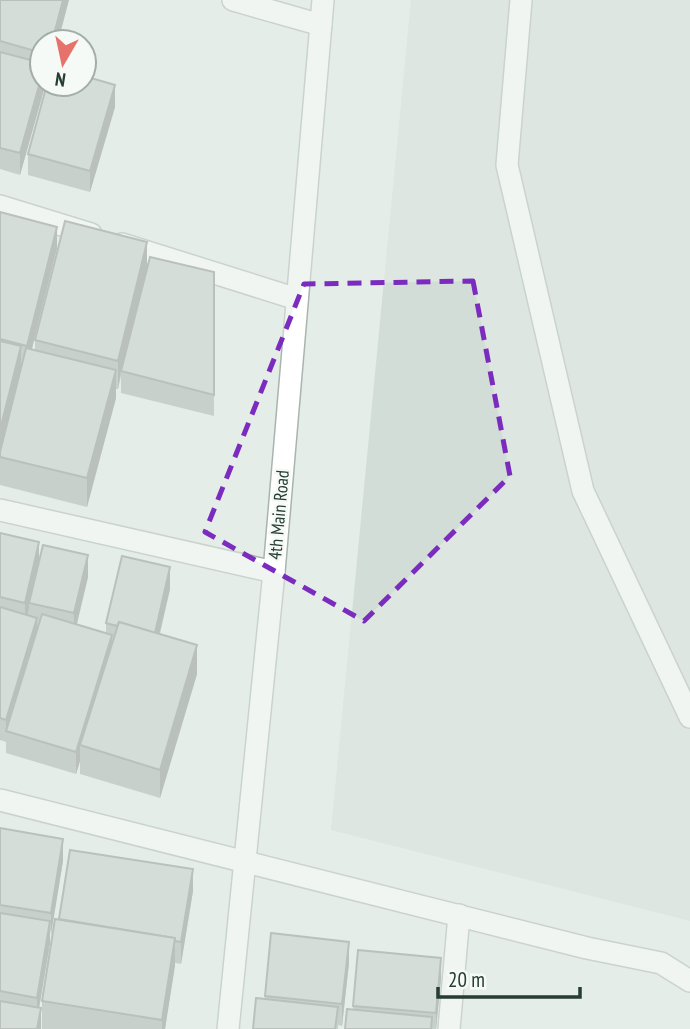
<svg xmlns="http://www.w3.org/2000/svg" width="690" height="1029" viewBox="0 0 690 1029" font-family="'PT Sans Narrow',sans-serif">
<rect width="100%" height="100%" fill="#e5ede8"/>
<path fill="#d3ddd7" d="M411,0H690V921L331,830Z"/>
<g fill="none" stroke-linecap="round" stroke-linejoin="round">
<g stroke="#a8b5ae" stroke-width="24">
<path id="service" d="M521,0L507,165L583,491L690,717"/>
</g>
<g stroke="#a8b5ae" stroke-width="24">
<g id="minor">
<path d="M233,0L321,25"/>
<path d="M0,206L91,234"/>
<path d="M122,244L297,299"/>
<path d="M0,510L274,572"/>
<path d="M0,800L587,948L661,963L690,981"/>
<path d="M228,1029L274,572L323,0"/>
<path d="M449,1029L459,915"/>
</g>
</g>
<use href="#service" stroke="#fff" stroke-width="21"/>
<use href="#minor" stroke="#fff" stroke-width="21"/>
</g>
<g fill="#a3aea8">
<path d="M0,0L42,42V84H45V86L20,175L0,169Z"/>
<path d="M115,107L90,192L28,175V154Z"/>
<path d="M0,212L57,248L32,349L35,350V340L147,267L214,272V416L121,393V376L118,389H116V398L87,507L0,485Z"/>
<path d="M0,533L39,559L88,577L77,624L106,634V623L170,589L160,634L197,674L160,798L80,774V761L76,774L6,753V740V742L0,740Z"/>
<path d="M0,828L63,861L50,935V943L39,1008L41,1029H0Z"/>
<path d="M193,891L181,964L175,963L165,1029H42V1001Z"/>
<path d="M358,950L441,979L436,1029H345L353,1009Z"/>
<path d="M349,963L342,1026L338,1025V1029H253L265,999V996Z"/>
</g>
<g fill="#858d88">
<path d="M63,0H69L58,42H52Z"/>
<path d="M42,75V84H45V86L20,175V153Z"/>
<path d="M115,85V107L90,192V171Z"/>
<path d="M57,227V248L27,368V346Z"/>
<path d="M147,242V271L121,371L118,389V361Z"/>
<path d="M21,346V375L0,457V430Z"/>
<path d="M116,370V398L87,507V478Z"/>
<path d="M39,542V564L29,603V608L25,625V603Z"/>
<path d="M88,555V577L74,635V613Z"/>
<path d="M170,567V589L154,656V634Z"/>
<path d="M37,618V639L6,731V742V720Z"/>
<path d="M112,635V657L80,745V761L76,774V752Z"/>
<path d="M197,645V674L160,798V770Z"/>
<path d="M63,839V861L51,935V913Z"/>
<path d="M193,869V891L181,964V942Z"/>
<path d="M50,921V943L37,1020V998Z"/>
<path d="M175,938V966L165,1029H162V1020Z"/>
<path d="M349,942V963L342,1026V1004Z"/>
<path d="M441,958V979L436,1029V1013Z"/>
<path d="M41,1008V1029H37Z"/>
</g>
<g fill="#becac3" stroke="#858d88" stroke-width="2">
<path d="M0,0H63L52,42H42V53L0,41Z"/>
<path d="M0,52L42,63V75L20,153L0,148Z"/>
<path d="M84,76L115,85L90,171L28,154L47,84H84Z"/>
<path d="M0,212L57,227L27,346L0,339Z"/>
<path d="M65,221L147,242L118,361L35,340Z"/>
<path d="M150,257L214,272V395L121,371Z"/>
<path d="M0,341L21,346L0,430Z"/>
<path d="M26,348L116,370L87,478L0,457V452Z"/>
<path d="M0,533L39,542L25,603L0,597Z"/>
<path d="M43,545L88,555L74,613L29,603Z"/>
<path d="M122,556L170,567L155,633L119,622L117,626L106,623Z"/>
<path d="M0,607L37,618L6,720L0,718Z"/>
<path d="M42,614L112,635L76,752L6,731Z"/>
<path d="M119,622L197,645L160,770L80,745Z"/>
<path d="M0,828L63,839L51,913L0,905Z"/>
<path d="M70,850L193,869L181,942L175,941V938L59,919Z"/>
<path d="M0,913L50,921L37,998L0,991Z"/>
<path d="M55,919L175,938L162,1020L42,1001Z"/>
<path d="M271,933L349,942L342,1004L265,996Z"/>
<path d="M358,950L441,958L436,1013L353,1006Z"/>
<path d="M256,998L338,1007L335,1029H253Z"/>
<path d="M0,1001L41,1008L37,1029H0Z"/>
<path d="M347,1009L432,1017L431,1029H345Z"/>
</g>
<path d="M0 0H690V1029H0ZM473,281L510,476L364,621L205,532L304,284Z" fill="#e5ede8" fill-opacity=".55" fill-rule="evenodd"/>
<path fill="none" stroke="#7b2cbf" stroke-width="5" stroke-dasharray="14 9" stroke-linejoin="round" d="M473,281L510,476L364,621L205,532L304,284Z"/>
<g text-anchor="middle" stroke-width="5" stroke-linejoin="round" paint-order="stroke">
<g font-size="18" fill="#263d33" stroke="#f6faf7">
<text transform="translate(279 515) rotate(-85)" y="6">4th Main Road</text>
</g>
</g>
<g transform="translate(63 63) rotate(189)"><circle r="33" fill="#f6faf7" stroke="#a3aea9" stroke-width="2"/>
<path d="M0-5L12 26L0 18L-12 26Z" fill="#e5726b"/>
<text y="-10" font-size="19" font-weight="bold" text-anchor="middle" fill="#263d33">N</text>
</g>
<path d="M438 987v10h142v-10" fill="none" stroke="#263d33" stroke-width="3.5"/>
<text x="448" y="987" font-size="21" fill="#263d33" stroke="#f6faf7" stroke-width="5" paint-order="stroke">20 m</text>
</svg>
